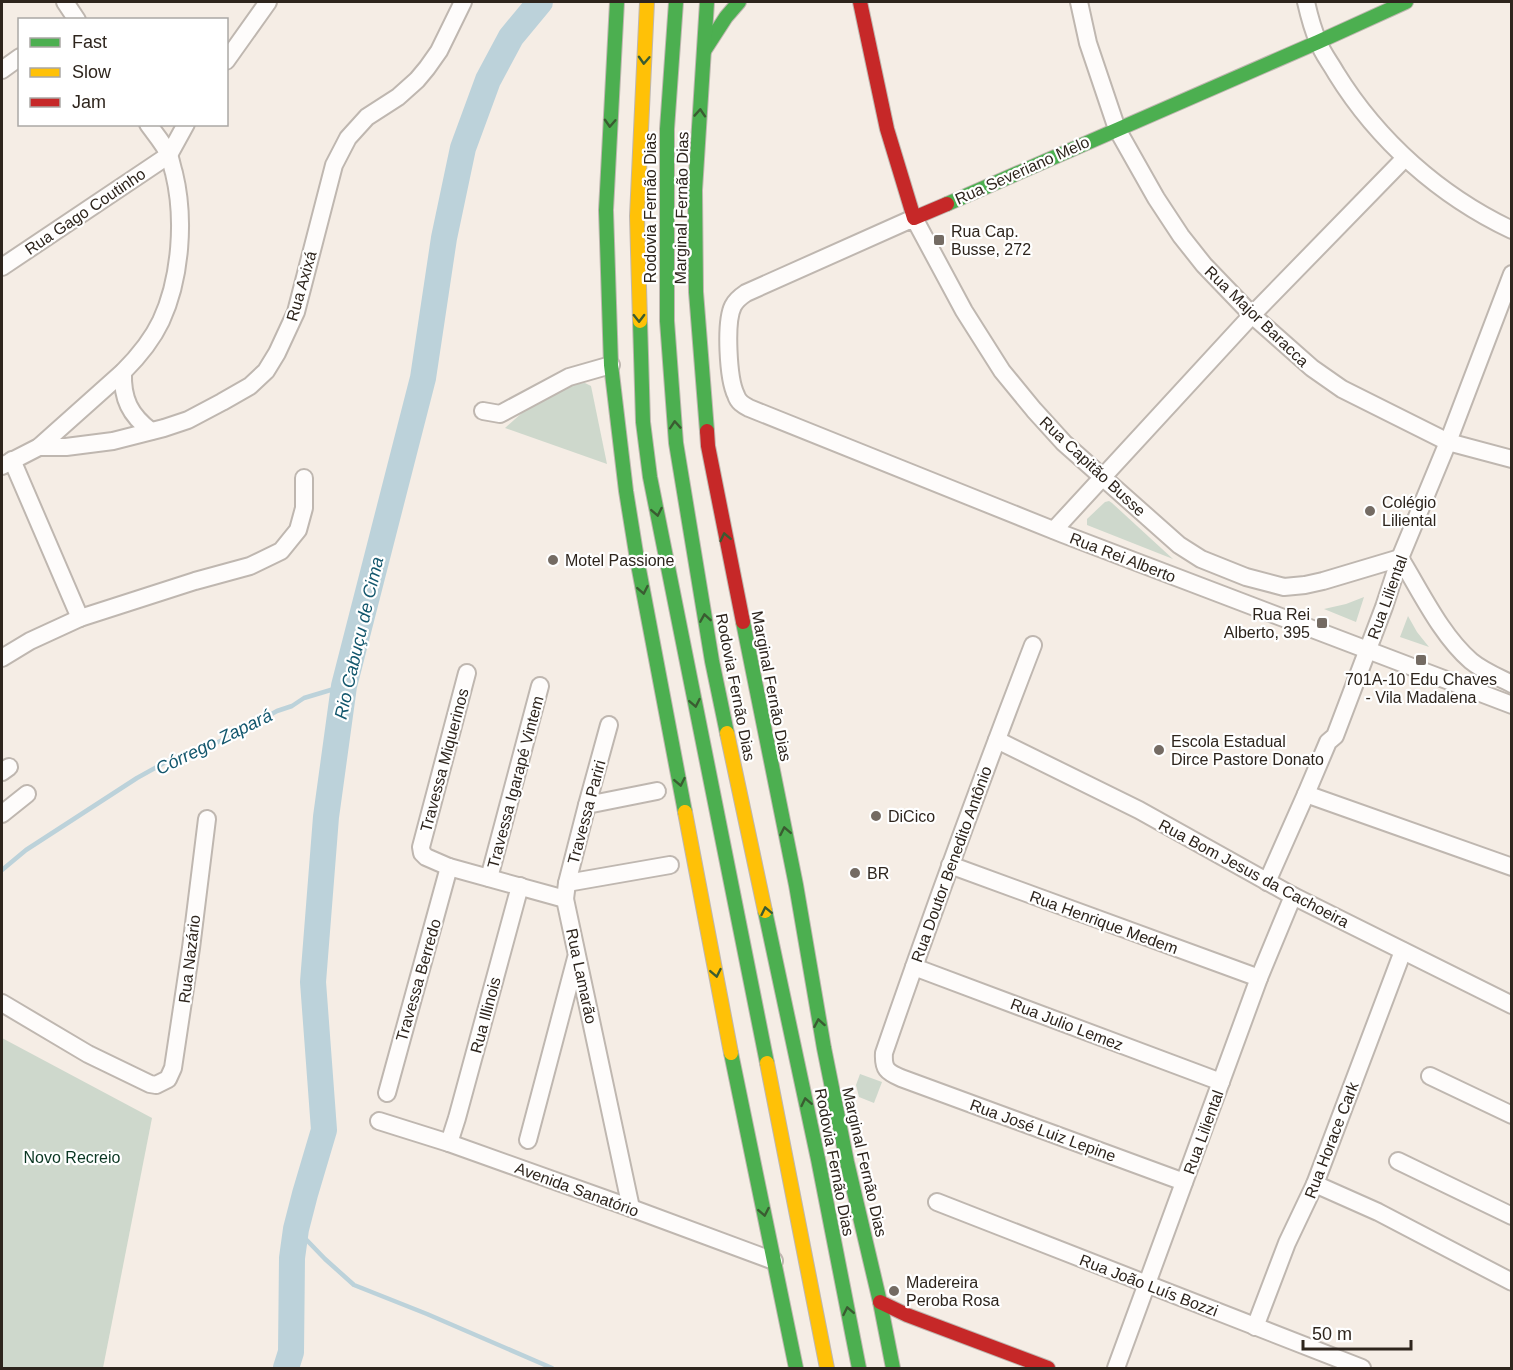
<svg xmlns="http://www.w3.org/2000/svg" width="1513" height="1370" viewBox="0 0 1513 1370" font-family="Helvetica,sans-serif">
<rect width="100%" height="100%" fill="#f5ede5"/>
<g fill="#ced8cc">
<path d="M585,383L591,386L607,464L505,428C527,408 554,385 585,383Z"/>
<path d="M1109,501L1112,503L1173,559L1087,525V519L1105,502Z"/>
<path d="M1364,597L1356,622L1324,609L1346,604Z"/>
<path d="M1408,616L1417,632L1429,647L1400,637Z"/>
<path d="M2,1038L152,1118L103,1368H2Z"/>
<path d="M860,1074L882,1082L874,1103L859,1097L856,1085Z"/>
</g>
<g fill="none" stroke-linecap="round" stroke-linejoin="round">
<g stroke="#bcd2da" stroke-width="4.5">
<path d="M2,870L26,850L137,778L173,758L214,744L239,732L277,711L292,706L304,698L344,686"/>
<path d="M296,1229L325,1259L354,1285L427,1314L552,1368"/>
</g>
<path stroke="#bcd2da" stroke-width="26" d="M286,1368L291,1352L292,1258L296,1229L305,1194L324,1130L313,982L326,817L344,686L423,378L444,238L463,148L488,80L511,37L540,2"/>
<g stroke="#bfb7b0" stroke-width="20">
<g id="street">
<path d="M65,2L77,20"/>
<path d="M1079,2L1088,43L1117,129L1156,198L1181,236L1204,265L1252,315L1312,368L1342,389L1448,442L1512,459"/>
<path d="M1306,2C1309,15 1312,28 1318,41C1322,53 1330,62 1336,73C1378,141 1440,196 1512,230"/>
<path d="M226,61L268,2"/>
<path d="M2,70L20,57"/>
<path d="M2,267L169,155L186,124"/>
<path d="M123,372C122,399 130,415 151,431"/>
<path d="M483,411L500,414L569,377L611,365"/>
<path d="M39,447H66L113,441L164,428L188,420L222,402L250,386L266,371L277,353L296,312L334,165L348,138L367,117L398,97L417,80L427,68L439,51L463,2"/>
<path d="M12,460L80,618"/>
<path d="M2,466L39,447L123,372C138,357 152,340 161,321C181,278 185,218 174,173C172,167 171,160 169,155C164,144 155,134 148,124"/>
<path d="M1054,530L1252,315L1405,158"/>
<path d="M1400,558L1323,581L1305,585L1284,587L1246,577L1201,559L1179,545L1064,443L1034,410L1002,371L964,311L914,218L746,293C740,297 736,300 733,306C725,322 728,379 736,395C738,402 743,405 749,408L1063,534L1512,705"/>
<path d="M1400,558C1421,592 1441,635 1471,661C1483,671 1498,677 1512,684"/>
<path d="M1033,645C981,780 931,916 884,1053C883,1069 887,1072 901,1078L1184,1182"/>
<path d="M2,658L30,641L80,618L195,581L250,566L281,551L298,530L304,508V478"/>
<path d="M467,673L421,847L422,853L426,857L449,867L565,899L631,1208"/>
<path d="M997,740L1139,810L1293,896L1512,1005"/>
<path d="M2,772L9,767"/>
<path d="M1306,794L1512,867"/>
<path d="M587,805L657,791"/>
<path d="M2,814L27,794"/>
<path d="M950,865L1259,978"/>
<path d="M489,878L540,686"/>
<path d="M1267,882L1306,794L1328,742L1335,736L1384,607L1400,558L1448,442L1512,274"/>
<path d="M567,883L670,865"/>
<path d="M565,899L567,883L587,805L609,725"/>
<path d="M914,967L1221,1082"/>
<path d="M2,1003L88,1054L150,1084L156,1085L168,1079L173,1068L191,948L207,819"/>
<path d="M1430,1076L1512,1115"/>
<path d="M387,1093L449,867"/>
<path d="M379,1121L449,1143L631,1208L774,1261"/>
<path d="M528,1140L576,958"/>
<path d="M449,1143L457,1118L520,886"/>
<path d="M1398,1161L1512,1216"/>
<path d="M1315,1184L1378,1212L1512,1282"/>
<path d="M937,1202L1362,1368"/>
<path d="M1255,1327L1287,1243L1315,1184L1403,951"/>
<path d="M1116,1368L1259,978L1293,896"/>
</g>
</g>
<g stroke="#bfb7b0" stroke-width="16">
<g id="fast">
<path d="M617,2L606,210L611,365L626,491L637,559L685,812"/>
<path d="M676,2L667,129V321L676,443L712,661L727,733"/>
<path d="M704,51L726,17L739,2"/>
<path d="M947,204L1318,42L1406,2"/>
<path d="M640,321L643,422L650,477L767,1063"/>
<path d="M707,431L696,292L695,190L707,2"/>
<path d="M743,622L796,885L824,1048L847,1162L880,1302L893,1368"/>
<path d="M765,911L818,1159L859,1368"/>
<path d="M731,1053L796,1368"/>
</g>
</g>
<g stroke="#bfb7b0" stroke-width="16">
<g id="slow">
<path d="M640,321L637,216L647,2"/>
<path d="M727,733L765,911"/>
<path d="M685,812L731,1053"/>
<path d="M767,1063L827,1368"/>
</g>
</g>
<g stroke="#bfb7b0" stroke-width="16">
<g id="jam">
<path d="M860,2L887,129L914,218L947,204"/>
<path d="M707,431L708,446L743,622"/>
<path d="M880,1302L907,1315L1048,1368"/>
</g>
</g>
<use href="#street" stroke="#fefcfb" stroke-width="16"/>
<use href="#fast" stroke="#4caf50" stroke-width="14"/>
<use href="#slow" stroke="#ffc107" stroke-width="14"/>
<use href="#jam" stroke="#c62828" stroke-width="14"/>
</g>
<defs><path id="oneway-chevron" d="M-2-3.5L2.5 0L-2 3.5" fill="none" stroke-width="1.6" stroke-linecap="round" stroke-linejoin="round" transform="scale(1.5)"/></defs>
<g stroke="#3a5c31">
<use href="#oneway-chevron" transform="translate(644 60) rotate(93)"/>
<use href="#oneway-chevron" transform="translate(700 113) rotate(-86)"/>
<use href="#oneway-chevron" transform="translate(610 123) rotate(93)"/>
<use href="#oneway-chevron" transform="translate(639 318) rotate(89)"/>
<use href="#oneway-chevron" transform="translate(675 425) rotate(-94)"/>
<use href="#oneway-chevron" transform="translate(657 512) rotate(79)"/>
<use href="#oneway-chevron" transform="translate(725 537) rotate(-102)"/>
<use href="#oneway-chevron" transform="translate(643 590) rotate(79)"/>
<use href="#oneway-chevron" transform="translate(705 618) rotate(-99)"/>
<use href="#oneway-chevron" transform="translate(695 703) rotate(79)"/>
<use href="#oneway-chevron" transform="translate(680 782) rotate(79)"/>
<use href="#oneway-chevron" transform="translate(785 831) rotate(-101)"/>
<use href="#oneway-chevron" transform="translate(766 911) rotate(-102)"/>
<use href="#oneway-chevron" transform="translate(716 973) rotate(79)"/>
<use href="#oneway-chevron" transform="translate(819 1023) rotate(-100)"/>
<use href="#oneway-chevron" transform="translate(806 1102) rotate(-102)"/>
<use href="#oneway-chevron" transform="translate(764 1212) rotate(79)"/>
<use href="#oneway-chevron" transform="translate(848 1311) rotate(-101)"/>
</g>
<g fill="#746b63" stroke="#fff" stroke-width="2">
<rect x="933" y="234" width="12" height="12" rx="3"/>
<circle cx="1370" cy="511" r="6"/>
<circle cx="553" cy="560" r="6"/>
<rect x="1316" y="617" width="12" height="12" rx="3"/>
<rect x="1415" y="654" width="12" height="12" rx="3"/>
<circle cx="1159" cy="750" r="6"/>
<circle cx="876" cy="816" r="6"/>
<circle cx="855" cy="873" r="6"/>
<circle cx="894" cy="1291" r="6"/>
</g>
<g text-anchor="middle" stroke-width="4.5" stroke-linejoin="round" paint-order="stroke">
<g font-size="16" fill="#2e251d" stroke="#fff">
<text transform="translate(1022 170) rotate(-24)" y="6">Rua Severiano Melo</text>
<text transform="translate(650 208) rotate(-90)" y="6">Rodovia Fernão Dias</text>
<text transform="translate(681 208) rotate(-89)" y="6">Marginal Fernão Dias</text>
<text transform="translate(85 211) rotate(-34)" y="6">Rua Gago Coutinho</text>
<text transform="translate(301 286) rotate(-74)" y="6">Rua Axixá</text>
<text transform="translate(1257 316) rotate(44)" y="6">Rua Major Baracca</text>
<text transform="translate(1093 466) rotate(43)" y="6">Rua Capitão Busse</text>
<text transform="translate(1123 557) rotate(21)" y="6">Rua Rei Alberto</text>
<text transform="translate(1387 597) rotate(-70)" y="6">Rua Liliental</text>
<text transform="translate(772 686) rotate(79)" y="6">Marginal Fernão Dias</text>
<text transform="translate(736 687) rotate(79)" y="6">Rodovia Fernão Dias</text>
<text transform="translate(444 760) rotate(-75)" y="6">Travessa Miquerinos</text>
<text transform="translate(515 782) rotate(-75)" y="6">Travessa Igarapé Vintem</text>
<text transform="translate(586 812) rotate(-75)" y="6">Travessa Pariri</text>
<text transform="translate(951 864) rotate(-70)" y="6">Rua Doutor Benedito Antônio</text>
<text transform="translate(1254 873) rotate(28)" y="6">Rua Bom Jesus da Cachoeira</text>
<text transform="translate(1104 922) rotate(20)" y="6">Rua Henrique Medem</text>
<text transform="translate(189 959) rotate(-83)" y="6">Rua Nazário</text>
<text transform="translate(582 976) rotate(78)" y="6">Rua Lamarão</text>
<text transform="translate(418 980) rotate(-74)" y="6">Travessa Berredo</text>
<text transform="translate(485 1015) rotate(-75)" y="6">Rua Illinois</text>
<text transform="translate(1067 1024) rotate(21)" y="6">Rua Julio Lemez</text>
<text transform="translate(1043 1130) rotate(20)" y="6">Rua José Luiz Lepine</text>
<text transform="translate(1203 1132) rotate(-70)" y="6">Rua Liliental</text>
<text transform="translate(1331 1140) rotate(-69)" y="6">Rua Horace Cark</text>
<text transform="translate(835 1162) rotate(79)" y="6">Rodovia Fernão Dias</text>
<text transform="translate(865 1162) rotate(77)" y="6">Marginal Fernão Dias</text>
<text transform="translate(577 1189) rotate(20)" y="6">Avenida Sanatório</text>
<text transform="translate(1149 1285) rotate(21)" y="6">Rua João Luís Bozzi</text>
</g>
<g font-size="16" fill="#2e251d" stroke="#fff" text-anchor="start">
<text x="951" y="237">Rua Cap.<tspan x="951" dy="18">Busse, 272</tspan></text>
<text x="1382" y="508">Colégio<tspan x="1382" dy="18">Liliental</tspan></text>
<text x="565" y="566">Motel Passione</text>
<text x="1310" y="620" text-anchor="end">Rua Rei<tspan x="1310" dy="18">Alberto, 395</tspan></text>
<text x="1421" y="685" text-anchor="middle">701A-10 Edu Chaves<tspan x="1421" dy="18">- Vila Madalena</tspan></text>
<text x="1171" y="747">Escola Estadual<tspan x="1171" dy="18">Dirce Pastore Donato</tspan></text>
<text x="888" y="822">DiCico</text>
<text x="867" y="879">BR</text>
<text x="906" y="1288">Madereira<tspan x="906" dy="18">Peroba Rosa</tspan></text>
</g>
<g font-size="16" fill="#0a3622" stroke="#fff">
<text x="72" y="1163">Novo Recreio</text>
</g>
<g font-size="18" font-style="italic" fill="#13576d" stroke="#fff">
<text transform="translate(359 638) rotate(-77)" y="6">Rio Cabuçu de Cima</text>
<text transform="translate(214 742) rotate(-26)" y="6">Córrego Zapará</text>
</g>
</g>
<rect width="1513" height="1370" fill="none" stroke="#2e251d" stroke-width="6"/>
<rect x="18" y="18" width="210" height="108" fill="#ffffff" stroke="#aba8a5" stroke-width="1.5"/>
<rect x="30" y="38" width="30" height="9" fill="#4caf50" stroke="#aba8a5" stroke-width="1.5"/>
<text x="72" y="48" font-size="18" fill="#2e251d">Fast</text>
<rect x="30" y="68" width="30" height="9" fill="#ffc107" stroke="#aba8a5" stroke-width="1.5"/>
<text x="72" y="78" font-size="18" fill="#2e251d">Slow</text>
<rect x="30" y="98" width="30" height="9" fill="#c62828" stroke="#aba8a5" stroke-width="1.5"/>
<text x="72" y="108" font-size="18" fill="#2e251d">Jam</text>
<path d="M1303 1340v9h108v-9" fill="none" stroke="#2e251d" stroke-width="3"/>
<text x="1312" y="1340" font-size="18" fill="#2e251d" stroke="#ffffff" stroke-width="4.5" paint-order="stroke">50 m</text>
</svg>
